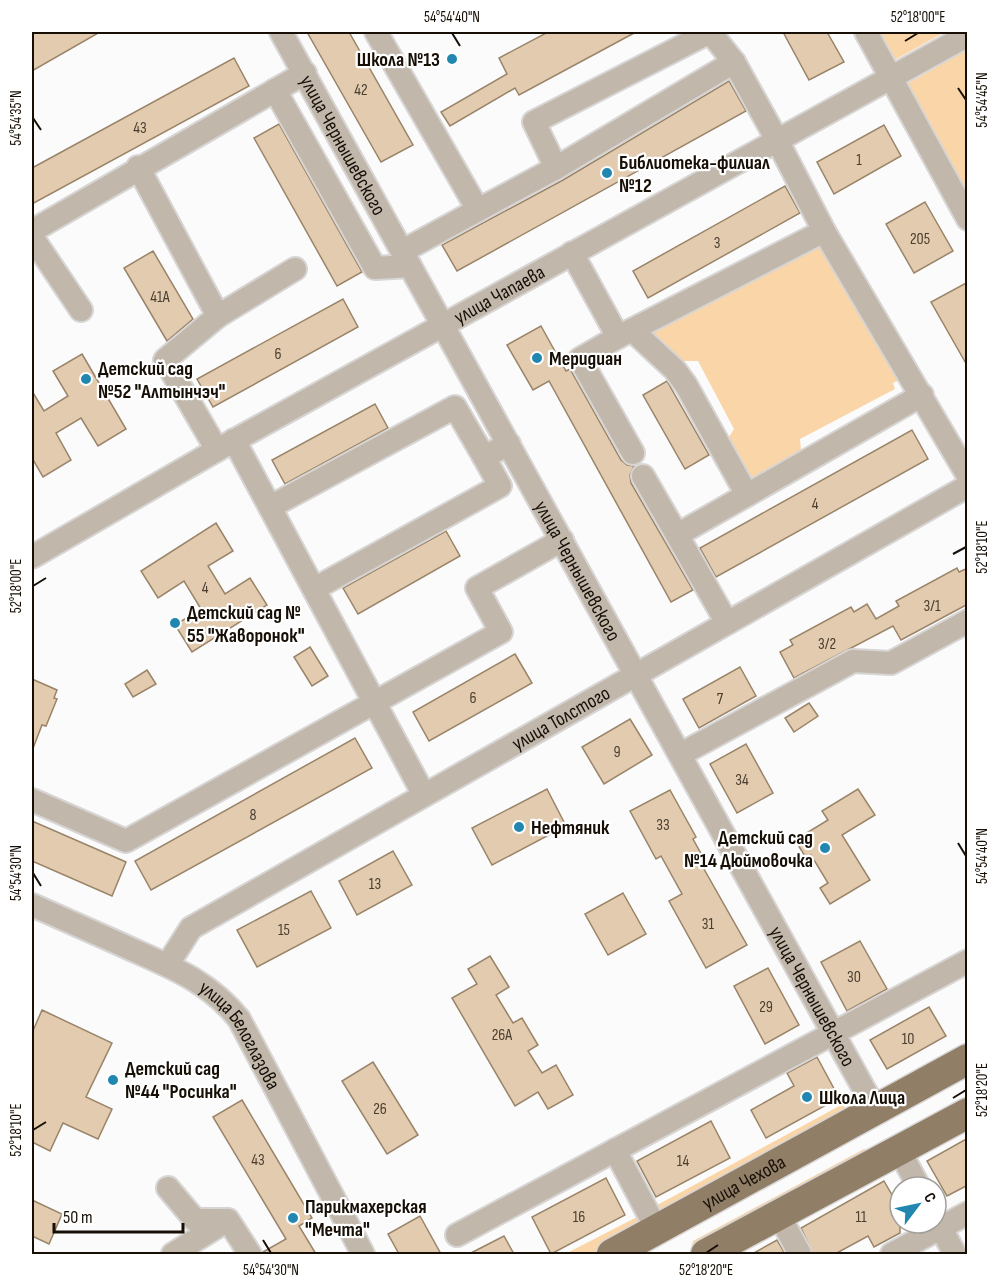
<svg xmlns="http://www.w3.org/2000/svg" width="999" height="1286" viewBox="0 0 999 1286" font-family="'Sofia Sans Condensed',sans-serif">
<rect width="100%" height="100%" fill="#fbfbfb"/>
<g fill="#fad5a8">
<path d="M874,32H945L891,62Z"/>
<path d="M967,50V205L903,86Z"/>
<path d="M822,239L907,376L893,383L895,389L800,439L801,450L747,485L726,442L734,429L698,361H680L646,330Z"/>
<path d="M843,1104L848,1114L665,1215L650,1209Z"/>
<path d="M864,1149L869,1151L691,1250L693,1241Z"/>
<path d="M639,1216V1224L633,1233L594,1254H565Z"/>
</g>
<g fill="#e2cbae" stroke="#9a8469" stroke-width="1.5">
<path d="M32,32H100L32,71Z"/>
<path d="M307,32H349L413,145L381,162Z"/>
<path d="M548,32H636L519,95L515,88L450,126L441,112L507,74L499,58Z"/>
<path d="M783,32H827L844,62L809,80Z"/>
<path d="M234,58L249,86L32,204V168Z"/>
<path d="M729,81L746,111L457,271L442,245L563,180Z"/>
<path d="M279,124L362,272L337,286L254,138Z"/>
<path d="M884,125L901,156L834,194L817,162Z"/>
<path d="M785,186L800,213L648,298L633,271Z"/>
<path d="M925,202L953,251L914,273L886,224Z"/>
<path d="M153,251L193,319L167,341L124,268Z"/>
<path d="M968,282V367L931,302Z"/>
<path d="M343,299L358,327L213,407L197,379Z"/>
<path d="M541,326L566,371L570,369L621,460L627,465L634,466L630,475L631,483L693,590L671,602L549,381L533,390L507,345Z"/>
<path d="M82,354L126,429L98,446L81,418L56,433L71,460L43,477L32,458V391L44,411L68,396L53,371Z"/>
<path d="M667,381L709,455L685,469L643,395Z"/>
<path d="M375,404L388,428L285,484L272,460Z"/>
<path d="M912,430L928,459L716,577L700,548Z"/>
<path d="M216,523L233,551L208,566L225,594L250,578L267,605L192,652L175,625L201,609L184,581L158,598L141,571Z"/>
<path d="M446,531L460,556L358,614L343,588Z"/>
<path d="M957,568L959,572L968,568V604L901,640L893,626L794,678L780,652L793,645L790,640L851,607L854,612L867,604L876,619L899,606L896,601Z"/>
<path d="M310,647L328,676L312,686L294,657Z"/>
<path d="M515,654L532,683L429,741L413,712Z"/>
<path d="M740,667L756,696L699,728L683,699Z"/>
<path d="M147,670L156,684L133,697L125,684Z"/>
<path d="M32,679L57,690L54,698L57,699L46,726L42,725L32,751Z"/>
<path d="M809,703L818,716L794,732L785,718Z"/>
<path d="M630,719L652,755L604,784L582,747Z"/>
<path d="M355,738L372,768L151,890L135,861Z"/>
<path d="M746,744L773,793L737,813L710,764Z"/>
<path d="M547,789L566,826L492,865L472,828Z"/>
<path d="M858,789L875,815L842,835L870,880L830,904L820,888L828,883L811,855L806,858L795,840L828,820L822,811Z"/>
<path d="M670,790L696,837L693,839L704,859L700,862L747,945L706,968L669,901L682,894L661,856L656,859L630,811Z"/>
<path d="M32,821L126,862L112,896L32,861Z"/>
<path d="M393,851L412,885L357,915L339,881Z"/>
<path d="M311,891L331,928L257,967L237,930Z"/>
<path d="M623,893L646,934L608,955L585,914Z"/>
<path d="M860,941L887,989L847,1011L821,962Z"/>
<path d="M490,956L509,987L496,995L513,1023L522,1018L538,1045L528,1051L542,1073L556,1065L573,1095L548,1109L538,1092L515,1106L452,998L477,984L468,969Z"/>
<path d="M768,968L799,1025L765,1044L734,986Z"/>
<path d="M929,1007L946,1036L887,1069L870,1040Z"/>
<path d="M42,1010L112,1043L86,1097L112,1109L98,1139L63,1123L50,1151L32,1142V1033Z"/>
<path d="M817,1057L839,1098L766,1138L751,1110L794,1086L787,1073Z"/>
<path d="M373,1062L418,1135L387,1154L342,1081Z"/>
<path d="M242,1100L312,1218L299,1226L316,1254H263V1252L286,1239L213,1117Z"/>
<path d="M711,1121L730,1158L656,1197L637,1161Z"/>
<path d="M968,1138V1185L947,1196L927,1161Z"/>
<path d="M606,1178L625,1215L551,1254L532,1217Z"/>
<path d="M884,1181L900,1209V1233L874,1247L868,1236L835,1254H813L801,1228Z"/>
<path d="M32,1200L62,1214L49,1244L32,1236Z"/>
<path d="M420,1216L441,1254H399L388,1234Z"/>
<path d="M504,1236L514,1254H469Z"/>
<path d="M777,1240L785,1254H752Z"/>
</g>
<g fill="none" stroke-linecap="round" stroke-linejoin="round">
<g stroke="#d7d5d4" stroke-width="26">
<g id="minor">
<path id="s1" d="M281,32L875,1109"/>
<path d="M376,32L478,210L556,168L734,62"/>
<path d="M866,32L968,219"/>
<path d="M275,90L375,268L410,266"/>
<path d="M138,167L218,316L165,360L217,450"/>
<path d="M556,168L534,122L710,32L734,62L777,140L824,231L968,476"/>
<path d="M32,231L305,73"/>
<path d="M32,237L81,310"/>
<path d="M403,251L478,210"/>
<path d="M572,253L618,337L824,231"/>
<path d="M218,316L295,269"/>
<path d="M632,330L675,370L686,385L747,495"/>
<path d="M618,337L580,359L633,453"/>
<path d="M234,440L424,795"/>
<path d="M643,476L677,535"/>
<path d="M270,507L455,407L484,457L509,444"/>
<path id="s2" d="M32,557L217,450L968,35"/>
<path d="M314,589L500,486L484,457"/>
<path d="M727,623L677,535L922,395"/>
<path d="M681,754L853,661L891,663L968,621"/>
<path d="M32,800L126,841L501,632L477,588L562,540"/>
<path id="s3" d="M32,905C61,918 90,931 120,944C165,965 206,978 239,1019L363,1254"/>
<path id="s4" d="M168,964L191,928L968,486"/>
<path d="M615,1150L657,1230"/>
<path d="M899,1150L919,1187"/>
<path d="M168,1188L195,1220H226"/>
<path d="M779,1215L800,1254"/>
<path d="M936,1219L955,1254"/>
<path d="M457,1235L968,961"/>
<path d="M173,1254L228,1220L250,1254"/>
<path d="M892,1254L968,1213"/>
</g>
</g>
<g stroke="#d7d5d4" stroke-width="33">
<g id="major">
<path id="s5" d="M612,1254L968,1059"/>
<path d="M706,1254L968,1113"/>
</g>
</g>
<use href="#minor" stroke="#c1b7ab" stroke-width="22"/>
<use href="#major" stroke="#907e67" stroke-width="30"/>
</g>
<path fill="none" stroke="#170f06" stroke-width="2" d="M452,33L460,46M905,41L918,33M958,88L966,100M33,118L41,130M953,554L966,547M33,586L46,578M958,843L966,856M33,873L41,886M953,1098L966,1090M33,1130L46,1122M263,1240L271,1253M706,1253L718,1245"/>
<g fill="#2187b0" stroke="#fff" stroke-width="2">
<circle cx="452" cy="59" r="6"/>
<circle cx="607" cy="173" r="6"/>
<circle cx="537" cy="358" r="6"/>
<circle cx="86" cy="379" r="6"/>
<circle cx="175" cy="623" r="6"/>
<circle cx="519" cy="827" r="6"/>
<circle cx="825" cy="848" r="6"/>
<circle cx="113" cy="1080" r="6"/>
<circle cx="807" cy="1097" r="6"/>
<circle cx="293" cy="1218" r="6"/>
</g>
<g text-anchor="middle" stroke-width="4.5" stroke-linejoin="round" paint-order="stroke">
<g font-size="16" fill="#4a3e30">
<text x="361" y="95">42</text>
<text x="140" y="133">43</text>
<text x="859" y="165">1</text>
<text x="920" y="244">205</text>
<text x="717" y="248">3</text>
<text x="160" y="302">41А</text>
<text x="278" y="359">6</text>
<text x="815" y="509">4</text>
<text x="205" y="593">4</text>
<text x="932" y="611">3/1</text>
<text x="827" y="649">3/2</text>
<text x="473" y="703">6</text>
<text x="720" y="704">7</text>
<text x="617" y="757">9</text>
<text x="742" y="785">34</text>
<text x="253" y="820">8</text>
<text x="663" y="830">33</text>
<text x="375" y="889">13</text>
<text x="708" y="929">31</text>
<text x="284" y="935">15</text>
<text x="854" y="982">30</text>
<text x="766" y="1012">29</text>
<text x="502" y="1040">26А</text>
<text x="908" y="1044">10</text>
<text x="380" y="1114">26</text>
<text x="258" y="1165">43</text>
<text x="683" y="1166">14</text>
<text x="579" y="1222">16</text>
<text x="861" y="1222">11</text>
</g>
<g font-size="20" font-weight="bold" fill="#170f06" stroke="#fff" text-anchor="start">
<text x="440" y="66" text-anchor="end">Школа №13</text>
<text x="619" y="169">Библиотека-филиал<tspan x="619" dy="23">№12</tspan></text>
<text x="549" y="365">Меридиан</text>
<text x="98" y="375">Детский сад<tspan x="98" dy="23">№52 "Алтынчэч"</tspan></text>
<text x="187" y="619">Детский сад №<tspan x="187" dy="23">55 "Жаворонок"</tspan></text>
<text x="531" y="834">Нефтяник</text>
<text x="813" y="844" text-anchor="end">Детский сад<tspan x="813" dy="23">№14 Дюймовочка</tspan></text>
<text x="125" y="1075">Детский сад<tspan x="125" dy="23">№44 "Росинка"</tspan></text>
<text x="819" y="1104">Школа Лица</text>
<text x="305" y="1213">Парикмахерская<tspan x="305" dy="23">"Мечта"</tspan></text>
</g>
<g font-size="20" fill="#170f06" stroke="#fff">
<text dy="7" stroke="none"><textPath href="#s1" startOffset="129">улица Чернышевского</textPath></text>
<text dy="7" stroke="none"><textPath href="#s2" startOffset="536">улица Чапаева</textPath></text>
<text dy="7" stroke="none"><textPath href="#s1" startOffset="615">улица Чернышевского</textPath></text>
<text dy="7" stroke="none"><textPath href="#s4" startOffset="468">улица Толстого</textPath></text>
<text dy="7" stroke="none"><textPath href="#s1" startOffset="1101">улица Чернышевского</textPath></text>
<text dy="7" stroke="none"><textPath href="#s3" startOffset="252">улица Белоглазова</textPath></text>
<text dy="7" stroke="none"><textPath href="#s5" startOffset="150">улица Чехова</textPath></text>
</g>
</g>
<rect width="999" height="1286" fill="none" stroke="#ffffff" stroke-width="66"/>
<g transform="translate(918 1205) rotate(58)"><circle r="28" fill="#ffffff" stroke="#a29f9b" stroke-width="1.5"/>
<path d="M0-4.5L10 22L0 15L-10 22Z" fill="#2187b0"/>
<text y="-9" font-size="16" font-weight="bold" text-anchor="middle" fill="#170f06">С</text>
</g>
<path d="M54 1223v9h129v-9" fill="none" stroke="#170f06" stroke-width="3"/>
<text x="63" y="1223" font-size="18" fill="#170f06" stroke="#ffffff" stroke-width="4.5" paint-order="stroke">50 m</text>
<rect x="33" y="33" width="933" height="1220" fill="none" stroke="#170f06" stroke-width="2"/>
<g font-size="15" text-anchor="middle" fill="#170f06">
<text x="452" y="22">54°54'40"N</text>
<text x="918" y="22">52°18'00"E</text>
<text transform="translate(982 100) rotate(-90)" y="5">54°54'45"N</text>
<text transform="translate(16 118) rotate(-90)" y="5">54°54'35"N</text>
<text transform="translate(982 547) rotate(-90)" y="5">52°18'10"E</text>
<text transform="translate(16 586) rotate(-90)" y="5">52°18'00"E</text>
<text transform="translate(982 856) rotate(-90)" y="5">54°54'40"N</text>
<text transform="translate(16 873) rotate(-90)" y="5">54°54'30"N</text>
<text transform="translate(982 1090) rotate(-90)" y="5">52°18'20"E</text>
<text transform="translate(16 1130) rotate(-90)" y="5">52°18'10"E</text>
<text x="271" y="1275">54°54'30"N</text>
<text x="706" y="1275">52°18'20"E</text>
</g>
</svg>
